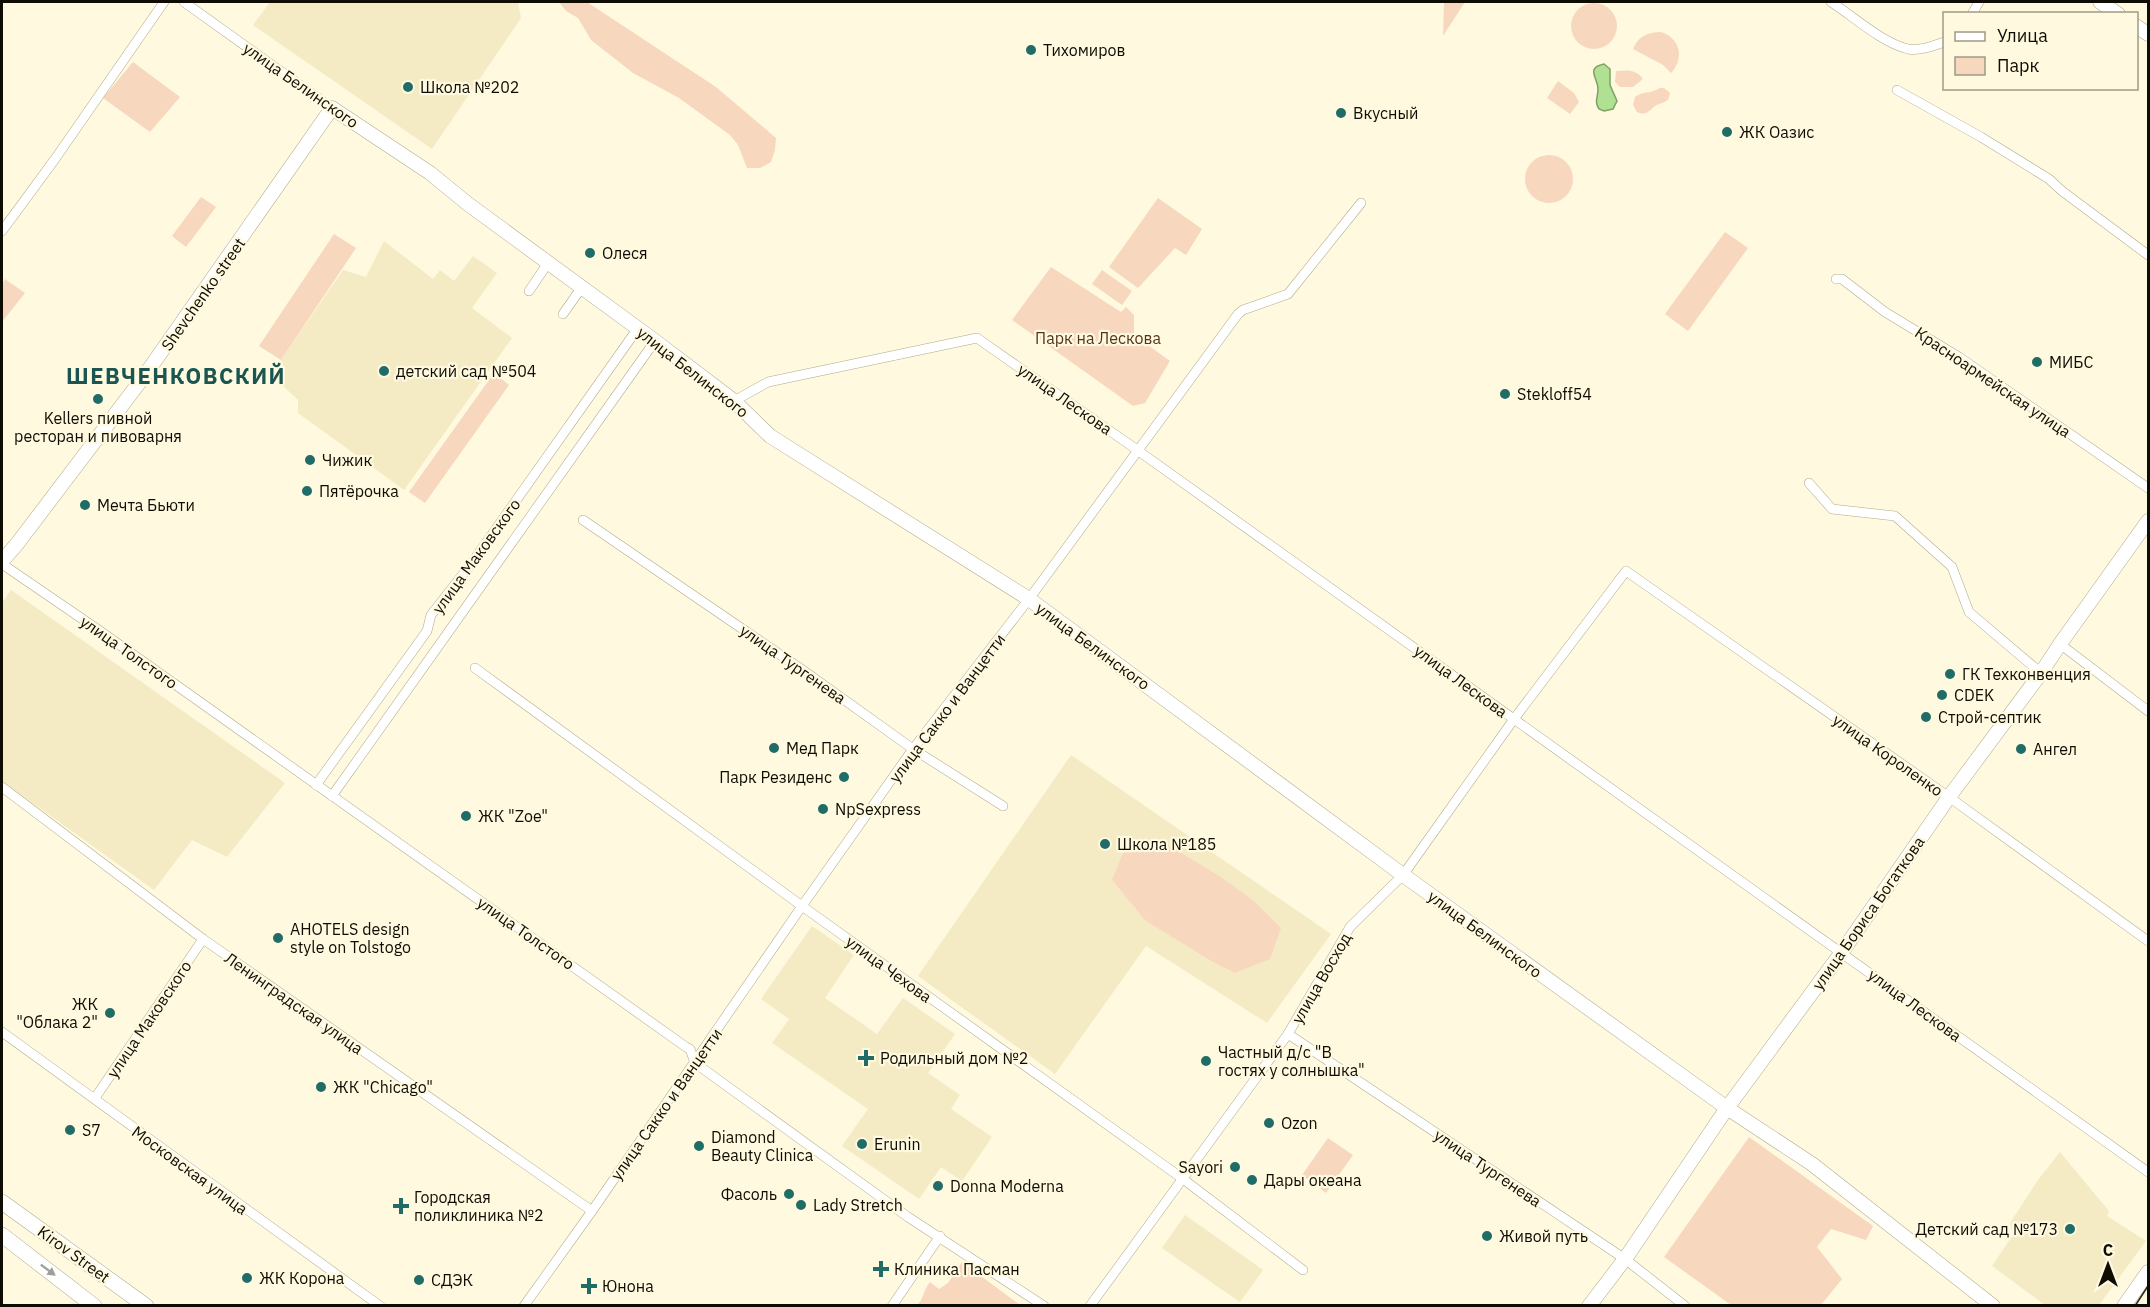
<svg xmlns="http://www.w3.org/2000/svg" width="2150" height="1307" viewBox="0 0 2150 1307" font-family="'IBM Plex Sans',sans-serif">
<rect width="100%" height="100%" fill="#fef9df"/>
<g fill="#f4ebc4">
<path d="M270,2H518L521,18L432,149L253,25Z"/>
<path d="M384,241L433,279L440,270L454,281L473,256L497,273L472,308L512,338L404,490L298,413V400L280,383L281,360L343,270L366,277Z"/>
<path d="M11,590L285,783L227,857L192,840L154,890L2,781V603Z"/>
<path d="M1071,755L1331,934L1267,1023L1146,946L1055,1074L918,976Z"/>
<path d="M812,926L854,955L825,998L877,1034L903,998L955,1034L928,1073L960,1095L951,1109L992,1137L962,1181L941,1167L919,1199L842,1146L868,1109L772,1043L789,1019L761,999Z"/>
<path d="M2060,1152L2109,1211L2107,1216L2146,1241L2099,1305H2045L1992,1266L2013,1235L2010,1223L2038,1180Z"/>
<path d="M1185,1215L1263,1270L1240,1302L1162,1248Z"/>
</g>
<g fill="#f7d8bf">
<path d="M559,2H587L716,87L776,138L775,150L771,162L760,168H747L738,145L730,135L679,98L633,73L591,40L578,18L566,11Z"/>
<path d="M1444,2H1465L1443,36Z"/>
<circle cx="1594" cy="26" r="23"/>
<path d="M1661,32C1680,38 1685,58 1671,73L1663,65L1633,49C1638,37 1647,32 1661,32Z"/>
<path d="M133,62L180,97L150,132L103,98Z"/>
<path d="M1616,71C1627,70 1636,69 1643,79L1633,87H1620L1615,82Z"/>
<path d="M1558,81L1574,93L1579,102L1570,114L1547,98Z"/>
<path d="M1660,88H1664L1670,93L1668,100C1665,102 1662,103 1659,104C1649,108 1649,117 1637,112L1633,105L1635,97C1642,91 1651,94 1660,88Z"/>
<circle cx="1549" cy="179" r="24"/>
<path d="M201,197L216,207L186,247L172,236Z"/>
<path d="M1158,198L1202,229L1186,255L1175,248L1138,288L1109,267Z"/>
<path d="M1725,232L1748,248L1688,331L1665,314Z"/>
<path d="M334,234L356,248L281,360L259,346Z"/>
<path d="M1051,267L1121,312L1126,307L1134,315V335L1170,361L1145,403L1133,406L1012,320Z"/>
<path d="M1102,270L1132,291L1122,305L1092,284Z"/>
<path d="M5,279L25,293L2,322V284Z"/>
<path d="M494,373L509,385L425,503L409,492Z"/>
<path d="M1144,840L1168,845L1221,877L1254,901L1281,928L1270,959L1235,973L1213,962L1146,921L1112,880L1123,853Z"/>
<path d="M1749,1137L1873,1226L1866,1240L1831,1229L1817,1247L1842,1279L1821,1305H1731L1664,1257Z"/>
<path d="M1328,1138L1353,1155L1326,1193L1302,1175Z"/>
<path d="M962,1262L1020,1305H917C924,1299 923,1290 930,1282L939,1289L948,1283Z"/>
</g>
<path fill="#b0e091" stroke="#80a066" stroke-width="1.5" d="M1604,64L1610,69V85L1617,101L1613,109L1604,111L1599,109C1594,101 1598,98 1598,89C1598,78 1585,68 1604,64Z"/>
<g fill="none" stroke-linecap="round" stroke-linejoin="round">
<g stroke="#b0aa8b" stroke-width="10">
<g id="street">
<path d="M184,2L332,108"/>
<path d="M1831,2C1853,16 1882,43 1908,49C1920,51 1933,46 1944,42"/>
<path d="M1972,14L1979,2"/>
<path d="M1897,90L1981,137L2049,179L2062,191L2148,255"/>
<path d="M2,231L55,159L164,2"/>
<path d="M1836,279H1842L1885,312L1959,357L2148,488"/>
<path d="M529,291L548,263"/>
<path d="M563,314L582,287"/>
<path d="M734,401L768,382L977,338L1133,447L2148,1172"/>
<path d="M1809,483L1832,509L1895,516L1952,567L1969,612L2041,673"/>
<path d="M583,520L804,671L913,749L1003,806"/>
<path d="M2,564L100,631L686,1047L690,1049L695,1063L908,1217L1044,1306"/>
<path d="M2060,644L2148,711"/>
<path d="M475,668L802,906L1183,1179L1303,1270"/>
<path d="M316,785L427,631L431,615L474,560L638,328"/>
<path d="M2,787L203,939L592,1211"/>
<path d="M332,796L655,341"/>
<path d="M2,1032L380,1306"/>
<path d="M1288,1034L1625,1259L1685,1306"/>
<path d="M95,1098L203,939"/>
<path d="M524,1306L592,1211L802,906L913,749L1029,599L1238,314L1243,310L1288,294L1361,203"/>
<path d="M892,1306L940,1236"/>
<path d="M1090,1306L1288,1034L1350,927L1403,875L1514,719L1626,571L1949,797L2148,941"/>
</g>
</g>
<g stroke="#b0aa8b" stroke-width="15">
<g id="secondary">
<path d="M2100,2L2118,14"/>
<path d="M2136,26L2148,34"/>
<path d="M2,561L17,544L145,375L332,108L430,173L468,204L655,341L734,401L770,436L1029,599L1403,875L1727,1108L1812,1164L1993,1306"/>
<path d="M1589,1306L1625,1259L1727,1108L1842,952L1949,797L2041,673L2060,644L2148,521"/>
<path d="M2124,1306L2148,1272"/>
</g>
</g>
<g stroke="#b0aa8b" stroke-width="16">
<g id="primary">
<path d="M2,1202L146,1306"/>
<path d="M2,1235L94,1306"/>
</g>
</g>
<use href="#street" stroke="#fff" stroke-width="9"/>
<use href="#secondary" stroke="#fff" stroke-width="14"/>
<use href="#primary" stroke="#fff" stroke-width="15"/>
<path stroke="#2b271c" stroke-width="1.5" d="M2135,1306L2148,1286"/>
</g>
<defs><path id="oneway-solid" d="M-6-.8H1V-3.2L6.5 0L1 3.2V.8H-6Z" transform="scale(1.5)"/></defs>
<use fill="#9f9e9a" href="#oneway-solid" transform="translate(48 1270) rotate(37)"/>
<g fill="#216c67" stroke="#fef9df" stroke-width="2">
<circle cx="1031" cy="50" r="6"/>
<circle cx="408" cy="87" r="6"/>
<circle cx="1341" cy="113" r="6"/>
<circle cx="1727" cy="132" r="6"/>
<circle cx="590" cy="253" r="6"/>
<circle cx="2037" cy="362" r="6"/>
<circle cx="384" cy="371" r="6"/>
<circle cx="1505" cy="394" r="6"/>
<circle cx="98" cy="399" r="6"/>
<circle cx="310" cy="460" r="6"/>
<circle cx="307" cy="491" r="6"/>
<circle cx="85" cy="505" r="6"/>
<circle cx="1950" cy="674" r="6"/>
<circle cx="1942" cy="695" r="6"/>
<circle cx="1926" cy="717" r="6"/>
<circle cx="774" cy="748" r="6"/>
<circle cx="2021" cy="749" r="6"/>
<circle cx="844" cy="777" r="6"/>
<circle cx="823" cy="809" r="6"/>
<circle cx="466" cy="816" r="6"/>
<circle cx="1105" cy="844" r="6"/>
<circle cx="278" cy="938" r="6"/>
<circle cx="110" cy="1013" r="6"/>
<path d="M863 1049h6v6h6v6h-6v6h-6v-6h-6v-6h6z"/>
<circle cx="1206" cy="1061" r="6"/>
<circle cx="321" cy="1087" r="6"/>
<circle cx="1269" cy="1123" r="6"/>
<circle cx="70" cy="1130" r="6"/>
<circle cx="862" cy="1144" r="6"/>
<circle cx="699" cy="1146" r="6"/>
<circle cx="1235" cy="1167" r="6"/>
<circle cx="1252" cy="1180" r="6"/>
<circle cx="938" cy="1186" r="6"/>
<circle cx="789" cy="1194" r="6"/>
<circle cx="801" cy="1205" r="6"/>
<path d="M398 1197h6v6h6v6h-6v6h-6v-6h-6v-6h6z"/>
<circle cx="2070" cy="1229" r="6"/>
<circle cx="1487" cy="1236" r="6"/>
<path d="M878 1260h6v6h6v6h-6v6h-6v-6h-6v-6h6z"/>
<circle cx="247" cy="1278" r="6"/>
<circle cx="419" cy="1280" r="6"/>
<path d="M586 1277h6v6h6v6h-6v6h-6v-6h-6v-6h6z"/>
</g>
<g text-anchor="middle" stroke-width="4.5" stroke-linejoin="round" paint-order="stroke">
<g font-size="16" fill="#0f0c03" stroke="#fef9df" text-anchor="start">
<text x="1043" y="56">Тихомиров</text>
<text x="420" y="93">Школа №202</text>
<text x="1353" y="119">Вкусный</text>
<text x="1739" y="138">ЖК Оазис</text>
<text x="602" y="259">Олеся</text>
<text x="2049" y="368">МИБС</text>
<text x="396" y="377">детский сад №504</text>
<text x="1517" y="400">Stekloff54</text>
<text x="98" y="424" text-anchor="middle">Kellers пивной<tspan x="98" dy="18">ресторан и пивоварня</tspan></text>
<text x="322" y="466">Чижик</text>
<text x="319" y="497">Пятёрочка</text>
<text x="97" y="511">Мечта Бьюти</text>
<text x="1962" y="680">ГК Техконвенция</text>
<text x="1954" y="701">CDEK</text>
<text x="1938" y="723">Строй-септик</text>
<text x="786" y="754">Мед Парк</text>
<text x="2033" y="755">Ангел</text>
<text x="832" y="783" text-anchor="end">Парк Резиденс</text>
<text x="835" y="815">NpSexpress</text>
<text x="478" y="822">ЖК "Zoe"</text>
<text x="1117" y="850">Школа №185</text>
<text x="290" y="935">AHOTELS design<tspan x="290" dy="18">style on Tolstogo</tspan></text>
<text x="98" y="1010" text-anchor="end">ЖК<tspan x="98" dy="18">"Облака 2"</tspan></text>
<text x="1218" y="1058">Частный д/c "В<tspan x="1218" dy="18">гостях у солнышка"</tspan></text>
<text x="880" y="1064">Родильный дом №2</text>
<text x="333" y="1093">ЖК "Chicago"</text>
<text x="1281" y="1129">Ozon</text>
<text x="82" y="1136">S7</text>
<text x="711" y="1143">Diamond<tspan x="711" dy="18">Beauty Clinica</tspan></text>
<text x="874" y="1150">Erunin</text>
<text x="1223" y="1173" text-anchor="end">Sayori</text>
<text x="1264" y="1186">Дары океана</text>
<text x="950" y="1192">Donna Moderna</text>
<text x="777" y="1200" text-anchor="end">Фасоль</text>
<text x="414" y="1203">Городская<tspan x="414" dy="18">поликлиника №2</tspan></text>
<text x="813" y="1211">Lady Stretch</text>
<text x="2058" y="1235" text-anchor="end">Детский сад №173</text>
<text x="1499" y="1242">Живой путь</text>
<text x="894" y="1275">Клиника Пасман</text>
<text x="259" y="1284">ЖК Корона</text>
<text x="431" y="1286">СДЭК</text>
<text x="602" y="1292">Юнона</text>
</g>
<g font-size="16" fill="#0f0c03" stroke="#fef9df">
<text transform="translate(301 85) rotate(35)" y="6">улица Белинского</text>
<text transform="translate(203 294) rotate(-55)" y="6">Shevchenko street</text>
<text transform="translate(693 372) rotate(38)" y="6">улица Белинского</text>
<text transform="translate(1993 382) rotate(34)" y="6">Красноармейская улица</text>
<text transform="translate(1065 399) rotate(35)" y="6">улица Лескова</text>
<text transform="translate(476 556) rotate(-54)" y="6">улица Маковского</text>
<text transform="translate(1093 646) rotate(36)" y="6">улица Белинского</text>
<text transform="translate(129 652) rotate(35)" y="6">улица Толстого</text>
<text transform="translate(793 664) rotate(35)" y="6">улица Тургенева</text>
<text transform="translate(1461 681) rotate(36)" y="6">улица Лескова</text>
<text transform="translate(947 708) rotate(-53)" y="6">улица Сакко и Ванцетти</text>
<text transform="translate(1888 755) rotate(35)" y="6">улица Короленко</text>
<text transform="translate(1868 913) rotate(-55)" y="6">улица Бориса Богаткова</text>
<text transform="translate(526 933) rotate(35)" y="6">улица Толстого</text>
<text transform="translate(1485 934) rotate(36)" y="6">улица Белинского</text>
<text transform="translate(889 969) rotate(36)" y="6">улица Чехова</text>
<text transform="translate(1321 978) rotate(-60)" y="6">улица Восход</text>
<text transform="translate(294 1003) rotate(35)" y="6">Ленинградская улица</text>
<text transform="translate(1915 1005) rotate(36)" y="6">улица Лескова</text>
<text transform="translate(149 1019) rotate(-56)" y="6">улица Маковского</text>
<text transform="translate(666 1104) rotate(-55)" y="6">улица Сакко и Ванцетти</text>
<text transform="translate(1488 1168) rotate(34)" y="6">улица Тургенева</text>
<text transform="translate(190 1170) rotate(36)" y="6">Московская улица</text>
<text transform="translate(74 1254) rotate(36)" y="6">Kirov Street</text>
</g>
<g font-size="16" fill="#53351b" stroke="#fef9df">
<text x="1098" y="344">Парк на Лескова</text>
</g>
<g font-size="22" font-weight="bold" letter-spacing="1.5" fill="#1a5551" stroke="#fef9df">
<text x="176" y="384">ШЕВЧЕНКОВСКИЙ</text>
</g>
</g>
<rect width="2150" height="1307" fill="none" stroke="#0f0c03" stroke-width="6"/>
<rect x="1943" y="12" width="195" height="78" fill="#fef9df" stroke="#9e9a87" stroke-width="1.5"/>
<rect x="1955" y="32" width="30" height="9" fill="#ffffff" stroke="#9e9a87" stroke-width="1.5"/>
<text x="1997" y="42" font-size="18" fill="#0f0c03">Улица</text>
<rect x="1955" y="57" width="30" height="18" fill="#f7d8bf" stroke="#9e9a87" stroke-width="1.5"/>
<text x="1997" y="72" font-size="18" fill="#0f0c03">Парк</text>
<g transform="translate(2108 1265)" stroke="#fef9df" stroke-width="4.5" paint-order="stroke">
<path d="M0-4.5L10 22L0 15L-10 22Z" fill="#0f0c03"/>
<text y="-9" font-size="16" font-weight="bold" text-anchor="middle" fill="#0f0c03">С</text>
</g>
</svg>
